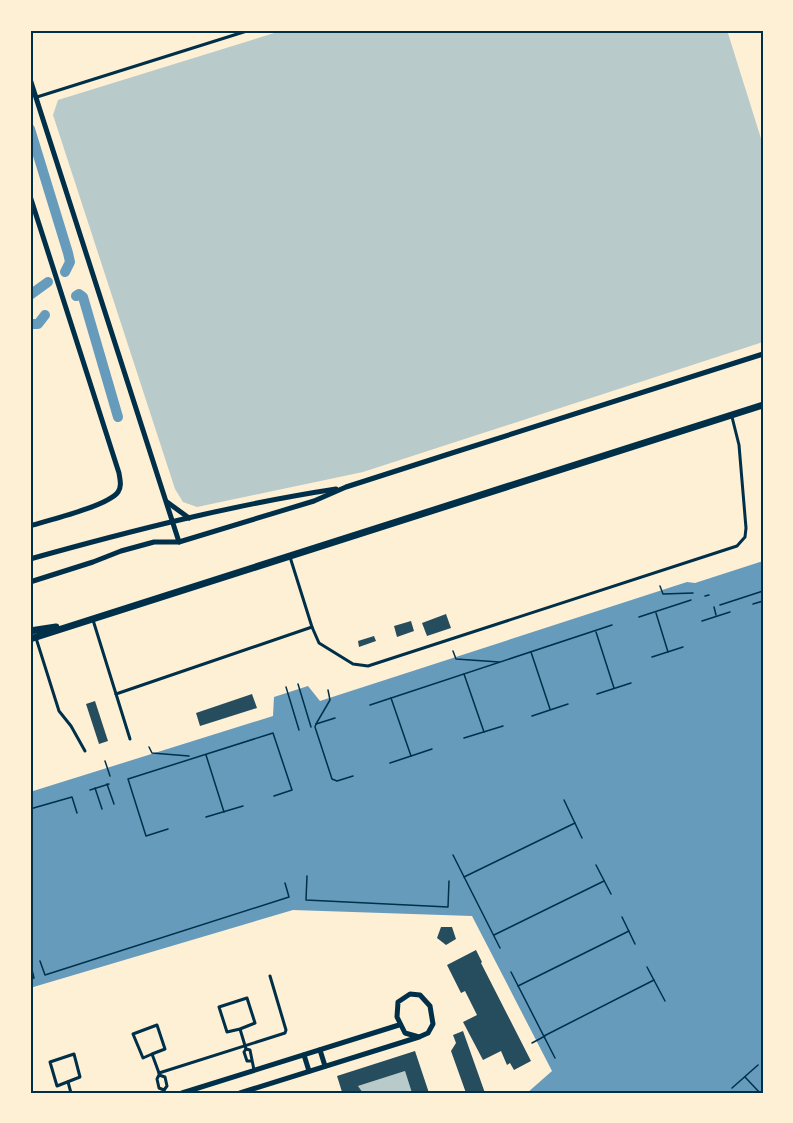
<svg xmlns="http://www.w3.org/2000/svg" width="793" height="1123" viewBox="0 0 793 1123" font-family="'IBM Plex Sans',sans-serif">
<rect width="100%" height="100%" fill="#fdf0d5"/>
<g fill="#b9caca">
<path d="M284,30H727L763,145V342L363,472L197,507L183,502L175,489L53,115L58,100Z"/>
<path d="M405,1071L412,1093H363L358,1086Z"/>
</g>
<path fill="#669bbc" d="M763,561V1093H527L552,1071L472,916L293,910L30,988V792L273,716L274,697L308,686L320,701L687,582L695,583Z"/>
<g fill="none" stroke-linecap="round" stroke-linejoin="round">
<g stroke="#669bbc" stroke-width="10">
<path d="M30,129L68,253L70,262L65,272"/>
<path d="M30,295L48,282"/>
<path d="M76,296L79,294L83,297L118,417"/>
<path d="M30,324H38L45,315"/>
</g>
</g>
<g fill="#264d5e">
<path d="M446,614L451,628L427,636L422,623Z"/>
<path d="M411,621L414,631L397,637L394,626Z"/>
<path d="M374,636L376,641L359,647L358,641Z"/>
<path d="M252,694L257,708L200,726L196,713Z"/>
<path d="M95,701L108,741L99,744L86,704Z"/>
<path d="M441,927H452L456,939L446,945L437,938Z"/>
<path d="M476,950L482,962L481,963L531,1061L514,1070L510,1063L507,1065L501,1051L483,1060L463,1022L477,1015L465,991L461,993L447,965Z"/>
<path d="M463,1031L485,1093H466L451,1051L456,1043L453,1035Z"/>
<path d="M415,1051L429,1093H412L405,1071L358,1086L363,1093L342,1092L337,1076Z"/>
</g>
<g fill="none" stroke-linecap="round" stroke-linejoin="round">
<g stroke="#003049" stroke-width="1.5">
<path d="M660,586L663,594L693,593"/>
<path d="M705,596L709,595"/>
<path d="M753,604L763,601"/>
<path d="M720,605L763,591"/>
<path d="M714,607L716,615"/>
<path d="M656,613L668,652"/>
<path d="M639,617L691,600"/>
<path d="M702,621L730,612"/>
<path d="M596,632L614,688"/>
<path d="M453,651L456,659L499,662"/>
<path d="M531,652L550,709"/>
<path d="M652,657L683,647"/>
<path d="M464,674L484,732"/>
<path d="M298,684L311,727"/>
<path d="M286,687L299,730"/>
<path d="M597,694L631,683"/>
<path d="M391,698L411,756"/>
<path d="M370,705L612,625"/>
<path d="M532,716L568,704"/>
<path d="M335,718L316,724L315,727L332,779L337,781L353,776"/>
<path d="M316,724L330,700L328,690"/>
<path d="M464,738L503,726"/>
<path d="M149,747L152,753L189,756"/>
<path d="M206,755L224,812"/>
<path d="M105,761L110,776"/>
<path d="M390,763L432,749"/>
<path d="M107,784L114,804"/>
<path d="M95,788L102,809"/>
<path d="M90,790L109,784"/>
<path d="M564,800L582,838"/>
<path d="M30,809L72,797L77,813"/>
<path d="M206,817L243,806"/>
<path d="M168,829L146,836L128,779L273,733L292,790L274,796"/>
<path d="M453,855L500,948"/>
<path d="M596,865L611,894"/>
<path d="M307,876L306,900L448,907L449,881"/>
<path d="M464,877L575,823"/>
<path d="M622,917L635,944"/>
<path d="M494,935L604,881"/>
<path d="M40,961L45,975L289,897L285,883"/>
<path d="M647,967L665,1001"/>
<path d="M511,972L555,1058"/>
<path d="M30,979L34,978L31,966"/>
<path d="M518,986L629,931"/>
<path d="M544,1036L654,980"/>
<path d="M532,1043L545,1036"/>
<path d="M745,1077L760,1093"/>
<path d="M732,1088L758,1065"/>
</g>
<g stroke="#003049" stroke-width="3">
<path d="M37,97L250,30"/>
<path d="M290,557L312,627L319,643L353,664L368,666L737,546L745,537L746,528L739,445L732,417"/>
<path d="M93,620L130,739"/>
<path d="M36,638L59,711L71,726L85,751"/>
<path d="M116,694L312,627"/>
<path d="M240,1029L255,1023L247,998L219,1007L227,1032L240,1029L246,1049"/>
<path d="M74,1054L80,1077L57,1086L50,1062Z"/>
<path d="M152,1054L143,1058L133,1034L157,1025L165,1049L152,1054L159,1073"/>
<path d="M251,1061H247L244,1052L246,1049L250,1050L254,1070"/>
<path d="M159,1073L285,1033L286,1030L270,976"/>
<path d="M68,1082L71,1093"/>
<path d="M164,1090L167,1086L165,1077L159,1075L157,1079L159,1088L164,1090L165,1093"/>
</g>
<g stroke="#003049" stroke-width="5">
<path d="M30,79L179,542"/>
<path d="M30,196L119,473C120,480 122,486 118,492C108,506 49,520 30,526"/>
<path d="M167,502L189,518"/>
<path d="M30,559C130,531 232,505 336,489"/>
<path d="M30,582L93,562L121,551L154,542H179L314,501L346,487L452,453L763,354"/>
<path d="M320,1050L325,1066"/>
<path d="M304,1055L309,1071"/>
<path d="M182,1093L399,1025"/>
<path d="M240,1093L419,1037L428,1033L433,1024L430,1006L420,995L410,994L398,1002L397,1017L405,1033L419,1037"/>
</g>
<g stroke="#003049" stroke-width="7">
<path d="M30,631L56,627"/>
<path d="M30,639L763,405"/>
</g>
</g>
<rect width="793" height="1123" fill="none" stroke="#fdf0d5" stroke-width="63"/>
<rect x="32" y="32" width="730" height="1060" fill="none" stroke="#003049" stroke-width="2"/>
</svg>
